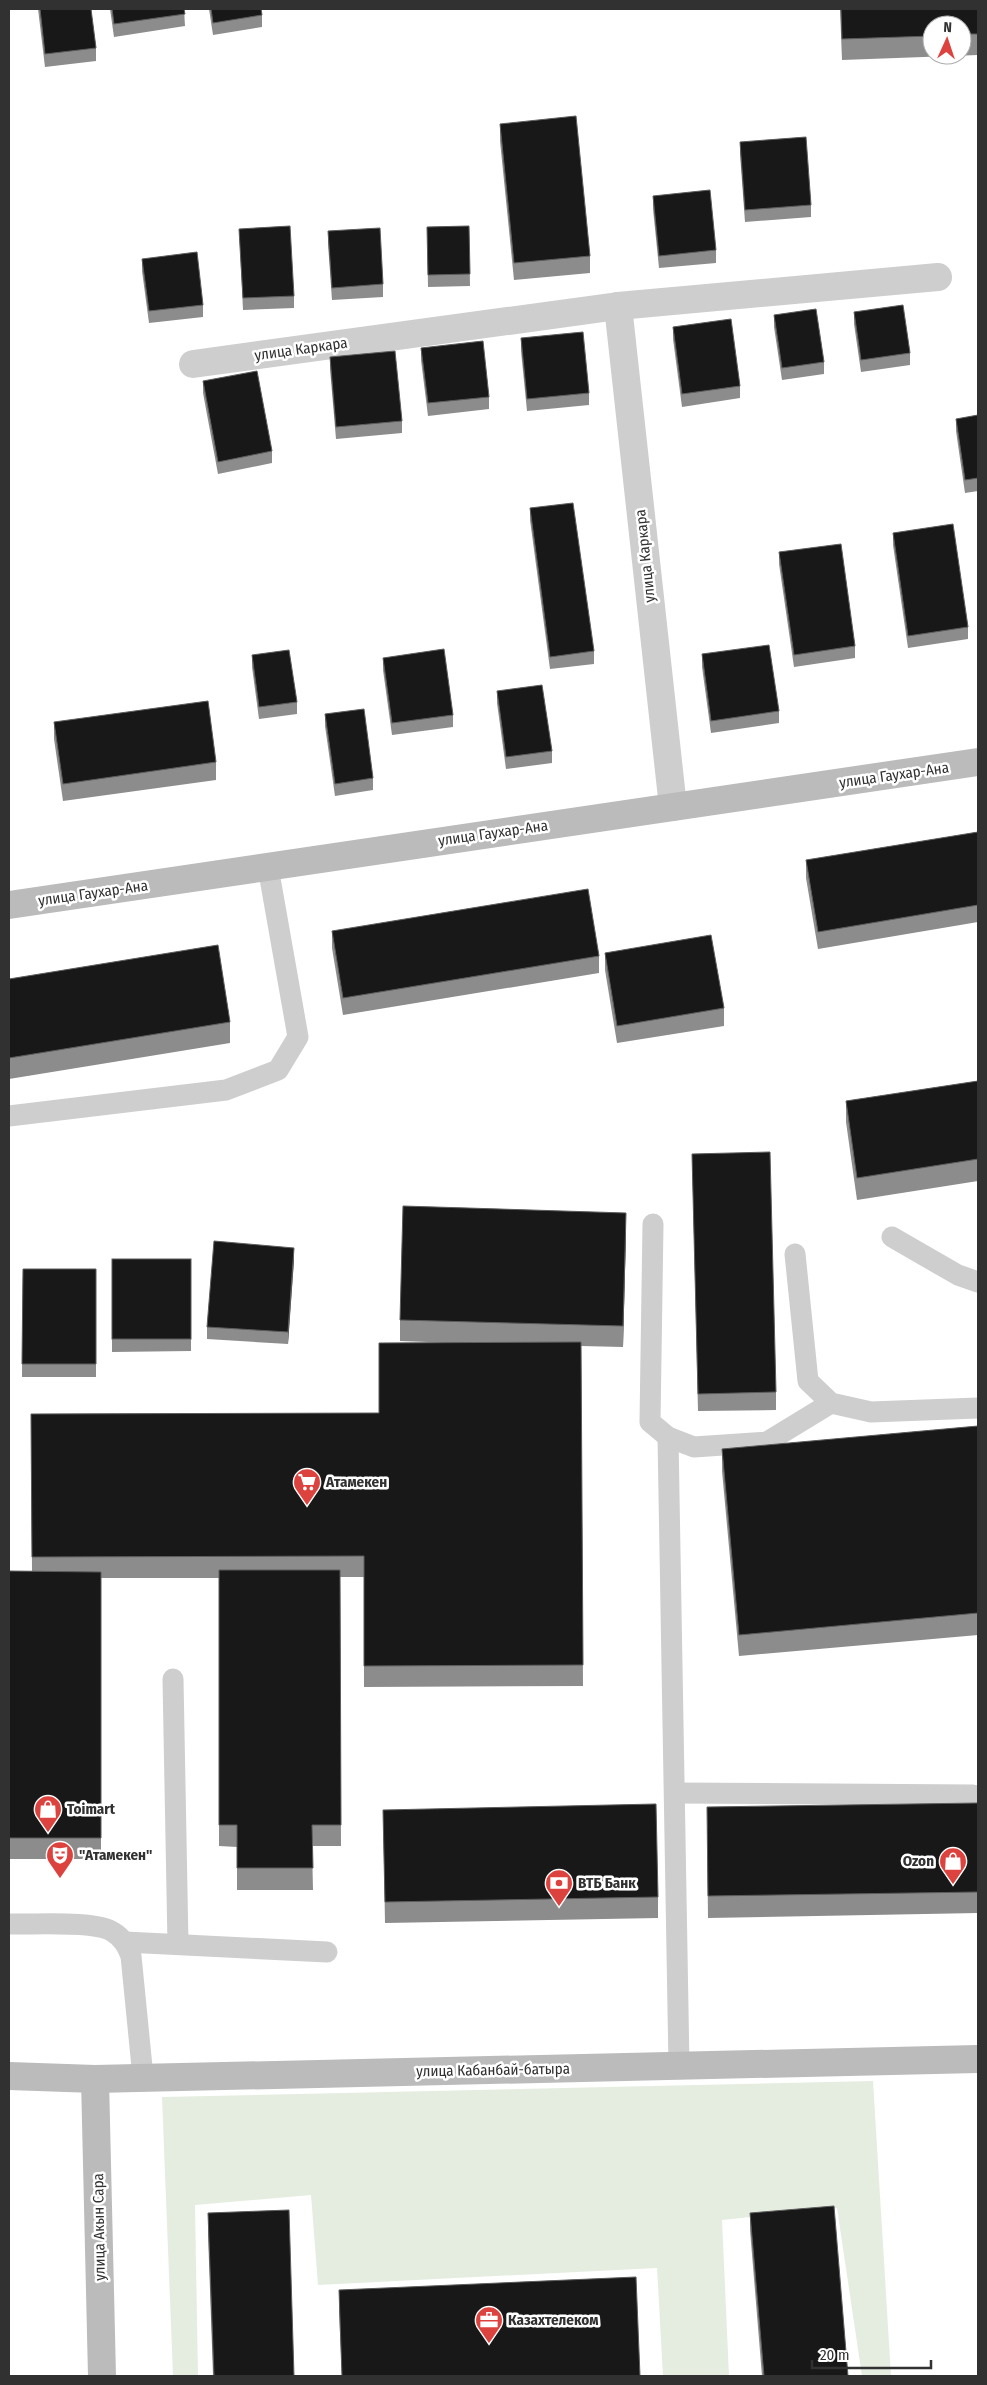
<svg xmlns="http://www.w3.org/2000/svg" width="987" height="2385" viewBox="0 0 987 2385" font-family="'Fira Sans Condensed',sans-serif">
<rect width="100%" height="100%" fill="#fff"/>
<path fill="#e5ede0" d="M873,2081L891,2376H862L837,2208L722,2220L729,2376H663L657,2268L318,2285L311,2195L195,2205L198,2376H173L162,2097Z"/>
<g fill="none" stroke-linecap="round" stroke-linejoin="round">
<g stroke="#cecece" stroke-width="21">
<path d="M9,1116L226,1090L278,1070L298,1037L268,867"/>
<path d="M653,1224L650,1422L668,1437L694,1447L767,1442L831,1403"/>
<path d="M892,1237L958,1275L978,1282"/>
<path d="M795,1254L808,1381L831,1403L871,1412L978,1408"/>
<path d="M668,1437L679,2066"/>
<path d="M173,1679L178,1944"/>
<path d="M675,1793L973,1795"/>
<path d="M9,1924C32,1925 96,1920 113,1932C123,1938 127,1946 131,1956L143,2077"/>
<path d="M125,1942L327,1952"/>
</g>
<g stroke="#cecece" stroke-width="28">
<path d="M618,306L673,807"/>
<path d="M193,364L618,306L938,277"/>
</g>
<g stroke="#bbb" stroke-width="28">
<path d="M9,905L978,762"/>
<path d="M9,2076L95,2079L978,2059"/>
<path d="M95,2079L102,2376"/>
</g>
</g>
<g fill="#8c8c8c" fill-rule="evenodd">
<path d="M38,9H91L96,48V61L45,67Z"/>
<path d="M110,9H184L185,26L114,37Z"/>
<path d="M209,9H261L262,15V27L213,35Z"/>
<path d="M840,9H978V55L842,60ZM932,25H962V55H932Z"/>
<path d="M500,124L590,256V273L514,280L500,141Z"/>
<path d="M740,142L811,205V217L745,222L740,154Z"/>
<path d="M653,196L716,250V263L659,268L653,209Z"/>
<path d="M469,226L470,286L428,287L427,227Z"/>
<path d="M239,229L294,296V308L243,310Z"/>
<path d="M328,231L383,284V297L332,300L328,244Z"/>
<path d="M142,259L203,305V317L149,323L142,271Z"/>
<path d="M854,312L910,353V365L861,372L854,324Z"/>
<path d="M774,315L824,362V374L782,380L774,327Z"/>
<path d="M673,327L740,386V398L682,407L673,339Z"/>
<path d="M521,338L589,393V405L527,411L521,351Z"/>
<path d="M421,348L489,397V409L428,416L421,360Z"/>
<path d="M330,357L402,421V433L336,439L330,369Z"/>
<path d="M203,381L272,451V463L218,474L203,393Z"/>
<path d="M978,415V491L965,493L956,431V419Z"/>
<path d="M530,508L594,651V664L550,669L530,520Z"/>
<path d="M893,533L968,627V639L908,648L893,545Z"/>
<path d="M779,552L855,646V658L794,667L779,564Z"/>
<path d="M702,654L779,711V723L711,733L702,667Z"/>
<path d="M252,655L297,702V714L259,719L252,667Z"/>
<path d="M383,658L453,715V727L392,735L383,670Z"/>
<path d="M497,691L552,751V763L506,769L497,703Z"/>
<path d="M325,714L373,778V790L335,796L325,726Z"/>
<path d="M54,722L216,762V780L63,801L54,739Z"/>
<path d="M978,832V922L818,949L806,878V860Z"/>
<path d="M332,931L599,956V973L343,1015L332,948Z"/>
<path d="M605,953L724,1008V1026L617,1043L605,970Z"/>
<path d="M9,979L230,1022V1043L9,1079Z"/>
<path d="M978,1081V1181L857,1200L846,1122V1101Z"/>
<path d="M692,1154L776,1392V1410L698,1411Z"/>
<path d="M626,1234L623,1347L581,1346L583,1686L364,1687V1577H340L341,1846H312L313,1890H237V1847L219,1846V1578H101V1859H9V1571H32L31,1414L379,1413L456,1343L400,1341V1320Z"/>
<path d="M112,1259H191V1351L112,1352Z"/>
<path d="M294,1260L288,1344L207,1339V1327Z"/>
<path d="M23,1269H96V1377H22Z"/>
<path d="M978,1426V1635L739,1656L722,1471V1449Z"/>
<path d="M978,1803V1913L708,1918L707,1828Z"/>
<path d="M383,1810L658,1897V1918L385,1923Z"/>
<path d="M208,2213L294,2376H213L208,2234Z"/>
<path d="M750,2213L848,2376H762L750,2230Z"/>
<path d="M339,2290L640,2376H342L339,2312Z"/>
</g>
<g fill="#5d5d5d">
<path d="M626,1213V1234L623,1347V1326Z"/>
<path d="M294,1248V1260L288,1344V1332Z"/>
</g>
<g fill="#181818" stroke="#5d5d5d">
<path d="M40,9H91L96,48L45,54Z"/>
<path d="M112,9H184L185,14L114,24Z"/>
<path d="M211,9H261L262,15L213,23Z"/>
<path d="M841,9H978V34H962V25H932V36L842,39Z"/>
<path d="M576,116L590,256L514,263L500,124Z"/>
<path d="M806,137L811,205L745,210L740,142Z"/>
<path d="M710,190L716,250L659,256L653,196Z"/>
<path d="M290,226L294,296L243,298L239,229Z"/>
<path d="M469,226L470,274L428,275L427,227Z"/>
<path d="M380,228L383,284L332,288L328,231Z"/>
<path d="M197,252L203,305L149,311L142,259Z"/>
<path d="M903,305L910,353L861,360L854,312Z"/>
<path d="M816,309L824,362L782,368L774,315Z"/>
<path d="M731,319L740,386L682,394L673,327Z"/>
<path d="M583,332L589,393L527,399L521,338Z"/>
<path d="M483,341L489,397L428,403L421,348Z"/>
<path d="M395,351L402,421L336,427L330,357Z"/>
<path d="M257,371L272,451L218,462L203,381Z"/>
<path d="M978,415V478L965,480L956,419Z"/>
<path d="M573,503L594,651L550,657L530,508Z"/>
<path d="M953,524L968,627L908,636L893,533Z"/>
<path d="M841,544L855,646L794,655L779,552Z"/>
<path d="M769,645L779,711L711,721L702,654Z"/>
<path d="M444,649L453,715L392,723L383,658Z"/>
<path d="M289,650L297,702L259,707L252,655Z"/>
<path d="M542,685L552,751L506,757L497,691Z"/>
<path d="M208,701L216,762L63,784L54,722Z"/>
<path d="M364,709L373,778L335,784L325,714Z"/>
<path d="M978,832V905L818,932L806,860Z"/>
<path d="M588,889L599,956L343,998L332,931Z"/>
<path d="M711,935L724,1008L617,1026L605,953Z"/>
<path d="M218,945L230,1022L9,1058V979Z"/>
<path d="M978,1081V1159L857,1178L846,1101Z"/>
<path d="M770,1152L776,1392L698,1394L692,1154Z"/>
<path d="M403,1206L626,1213L623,1326L400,1320Z"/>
<path d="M214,1241L294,1248L288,1332L207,1327Z"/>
<rect x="112" y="1259" width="79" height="80"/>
<path d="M23,1269H96V1364H22Z"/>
<path d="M581,1342L583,1665L364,1666V1556L32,1557L31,1414L379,1413V1343Z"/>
<path d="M978,1426V1613L739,1635L722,1449Z"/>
<path d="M219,1570H340L341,1825H312L313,1868H237V1825H219Z"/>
<path d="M9,1571L101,1572V1838H9Z"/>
<path d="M978,1803V1892L708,1896L707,1807Z"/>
<path d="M656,1804L658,1897L385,1902L383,1810Z"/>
<path d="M834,2206L848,2376H764L750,2213Z"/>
<path d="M289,2210L294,2376H214L208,2213Z"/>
<path d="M636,2277L640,2376H342L339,2290Z"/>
</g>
<defs>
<g id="supermarket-pin" transform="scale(1.4375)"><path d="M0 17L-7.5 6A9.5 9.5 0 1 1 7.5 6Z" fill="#dd433e" stroke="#fff"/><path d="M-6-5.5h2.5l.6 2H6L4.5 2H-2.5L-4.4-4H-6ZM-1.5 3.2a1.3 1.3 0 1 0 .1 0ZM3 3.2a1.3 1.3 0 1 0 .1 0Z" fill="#fff"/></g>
<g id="shop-pin" transform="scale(1.4375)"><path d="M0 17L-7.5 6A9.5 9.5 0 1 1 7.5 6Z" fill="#dd433e" stroke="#fff"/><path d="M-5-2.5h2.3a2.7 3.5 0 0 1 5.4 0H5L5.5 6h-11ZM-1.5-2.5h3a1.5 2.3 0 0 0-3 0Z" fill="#fff"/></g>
<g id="theatre-pin" transform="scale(1.4375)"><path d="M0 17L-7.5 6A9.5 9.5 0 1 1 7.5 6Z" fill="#dd433e" stroke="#fff"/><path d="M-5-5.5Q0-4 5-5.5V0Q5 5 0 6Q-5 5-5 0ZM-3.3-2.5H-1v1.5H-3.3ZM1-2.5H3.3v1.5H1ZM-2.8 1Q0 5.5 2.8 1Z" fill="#fff"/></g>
<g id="bank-pin" transform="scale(1.4375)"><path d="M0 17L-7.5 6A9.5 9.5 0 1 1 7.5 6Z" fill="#dd433e" stroke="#fff"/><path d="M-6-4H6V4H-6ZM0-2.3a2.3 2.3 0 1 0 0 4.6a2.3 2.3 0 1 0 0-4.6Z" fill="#fff"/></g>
<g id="office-pin" transform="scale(1.4375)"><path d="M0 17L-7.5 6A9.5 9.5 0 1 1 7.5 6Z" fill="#dd433e" stroke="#fff"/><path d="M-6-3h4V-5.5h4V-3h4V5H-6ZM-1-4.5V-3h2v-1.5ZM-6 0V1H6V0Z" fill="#fff"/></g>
</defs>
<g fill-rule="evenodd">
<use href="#supermarket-pin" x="307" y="1482"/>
<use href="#shop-pin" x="48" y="1809"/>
<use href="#theatre-pin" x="60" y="1855"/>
<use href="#shop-pin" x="953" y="1861"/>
<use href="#bank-pin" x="559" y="1883"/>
<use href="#office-pin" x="489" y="2320"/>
</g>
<g text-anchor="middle" stroke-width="5" stroke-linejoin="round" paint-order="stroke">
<g font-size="15" fill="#313131" stroke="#fff">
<text transform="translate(301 349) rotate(-8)" y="5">улица Каркара</text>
<text transform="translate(645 556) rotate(-96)" y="5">улица Каркара</text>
<text transform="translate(894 775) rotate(-8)" y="5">улица Гаухар-Ана</text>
<text transform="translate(493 833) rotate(-8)" y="5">улица Гаухар-Ана</text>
<text transform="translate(93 893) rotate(-8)" y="5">улица Гаухар-Ана</text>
<text transform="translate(493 2070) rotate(-1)" y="5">улица Кабанбай-батыра</text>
<text transform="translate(99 2227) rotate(-91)" y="5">улица Акын Сара</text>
</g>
<g font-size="15" font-weight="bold" fill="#313131" stroke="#fff" text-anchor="start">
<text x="326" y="1487">Атамекен</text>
<text x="67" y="1814">Toimart</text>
<text x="79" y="1860">"Атамекен"</text>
<text x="934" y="1866" text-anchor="end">Ozon</text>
<text x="578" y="1888">ВТБ Банк</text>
<text x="508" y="2325">Казахтелеком</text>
</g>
</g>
<rect width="987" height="2385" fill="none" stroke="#313131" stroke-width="20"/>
<g transform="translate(947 40) rotate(3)"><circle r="24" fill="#ffffff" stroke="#adadad"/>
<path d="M0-4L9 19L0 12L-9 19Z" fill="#dd433e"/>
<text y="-8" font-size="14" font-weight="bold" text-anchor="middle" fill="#313131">N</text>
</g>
<path d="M812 2360v8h119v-8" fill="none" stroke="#313131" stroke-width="2.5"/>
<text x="820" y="2360" font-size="15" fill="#313131" stroke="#ffffff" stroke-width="4" paint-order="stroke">20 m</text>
</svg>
